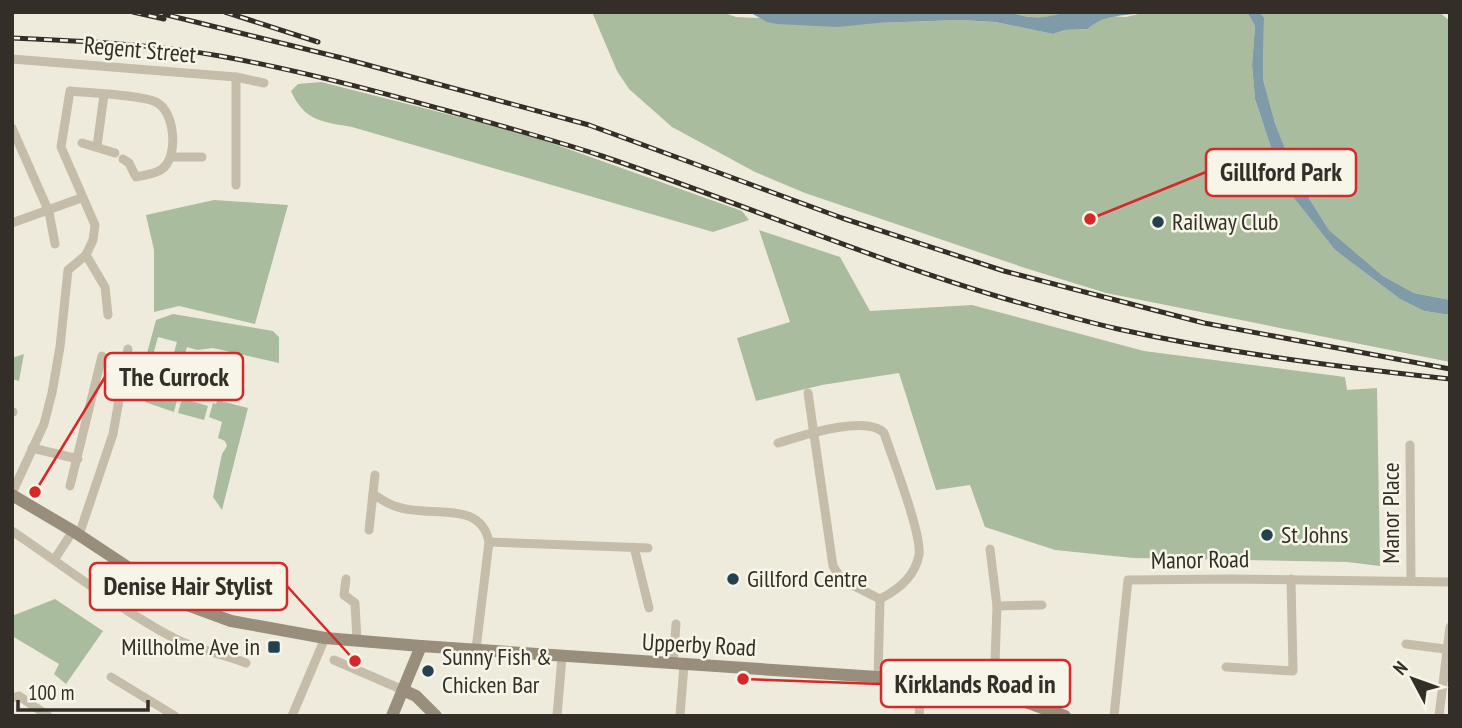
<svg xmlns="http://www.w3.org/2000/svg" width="1462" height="728" viewBox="0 0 1462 728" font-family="'PT Sans Narrow',sans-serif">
<rect width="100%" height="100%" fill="#efebdc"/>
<g fill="#aabc9e">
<path d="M592,12H722L736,17L877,23L960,20L995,22L1053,34L1065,30L1088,29L1096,22L1110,16L1126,17L1146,12H1247L1255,26L1252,65L1255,99L1278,169L1293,197L1335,250L1400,299L1424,311L1450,315V362L1106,293L1025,268L805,193L755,172L672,127L629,89L617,71Z"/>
<path d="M1010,12H1070C1049,18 1030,20 1010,12Z"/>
<path d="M1259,12H1439L1450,21V300L1414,293L1383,276L1329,230L1297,179L1275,123L1263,79L1264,19Z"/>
<path d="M321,82L526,134L742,211L749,220L713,232L352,127C323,122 304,121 291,91L298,84Z"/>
<path d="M214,200L288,205L255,324L179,306L154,312V250L146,215Z"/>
<path d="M759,230L840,257L870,311L972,305L1144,351L1345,377L1347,390L1377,388L1380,566L1347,562L1133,558L1055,550L985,527L970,485L936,490L899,373L822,385L756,401L737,338L790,322Z"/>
<path d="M173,314L273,331L279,337V363L213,348L197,350L187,347L182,366L183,370L192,373L193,367L205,371L197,393L193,392L198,377L176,371L180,358L173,356L177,342L158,337L146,381L180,389L174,412L145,402L147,389L140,379L156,320Z"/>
<path d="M24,354L19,381L12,379V358Z"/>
<path d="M182,398L208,406L204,420L178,413Z"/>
<path d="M217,400L248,408L222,510L213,497L222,454L227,446L225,441L218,438L222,422L209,417L213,403L216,404Z"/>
<path d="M55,599L103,631L66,684L54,674L59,664L12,636V616Z"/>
</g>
<g fill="#7f9ba8">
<path d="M749,12L791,14L1010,12C1034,21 1045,17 1069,12C1093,8 1121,12 1146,12C1125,17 1104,13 1088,29L1065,30L1053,34L995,22L960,20L877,23L838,27L777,24L767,22Z"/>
<path d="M1247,12H1259L1264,18L1263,79L1275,123L1297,179L1329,230L1383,276L1414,293L1450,300V315L1424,311L1400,299L1335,250L1293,197L1278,169L1255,99L1252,65L1255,26Z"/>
</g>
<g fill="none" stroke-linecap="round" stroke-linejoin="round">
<g stroke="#c5bdaa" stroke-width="9">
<path d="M12,59L236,77L264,83"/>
<path d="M236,77V185"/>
<path d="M12,128L49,212L55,244"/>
<path d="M82,143L115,153"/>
<path d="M97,146L104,95"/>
<path d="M171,157H202"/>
<path d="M12,223L81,198"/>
<path d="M86,255L93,240L95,225L61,147L70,91C88,93 142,95 156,102C175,111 179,157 162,169C156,174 144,175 136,177L129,163L123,159"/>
<path d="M86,255L105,287L108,315"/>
<path d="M808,393L833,566L842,580L880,599"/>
<path d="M12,412H13"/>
<path d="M778,443C801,436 866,414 884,433C892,457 922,534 919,555C915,577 898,590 880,599"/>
<path d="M1410,445L1411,581"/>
<path d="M32,448L78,459"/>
<path d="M70,486L102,356"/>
<path d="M12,493L44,424L52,393L60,347L68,270L86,255"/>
<path d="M373,494C381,499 389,505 398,507C429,518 481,499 489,542L476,649"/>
<path d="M369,530L375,475"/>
<path d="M12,531C64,566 115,606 170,636C194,650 221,653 246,663"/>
<path d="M79,535L113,434L128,349"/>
<path d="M489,542L648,548"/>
<path d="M634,547L649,608"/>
<path d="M990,549L997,606L994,691"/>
<path d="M54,560L73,531"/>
<path d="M346,579L344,595L355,603L357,641"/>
<path d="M997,606L1042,605"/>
<path d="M1406,644L1445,649"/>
<path d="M334,660L403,690"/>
<path d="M673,664L676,624"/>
<path d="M1226,667L1293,671L1291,579"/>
<path d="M111,677L175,716"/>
<path d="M878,677L880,599"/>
<path d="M12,698L19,696L48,716"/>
<path d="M292,716L325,638"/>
<path d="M557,716L562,657"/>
<path d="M680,716L684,665"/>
<path d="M919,716L922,680"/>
<path d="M1114,716L1128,580L1232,579L1450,582"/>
<path d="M1439,716L1450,627"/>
</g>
<g stroke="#988e7b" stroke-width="12">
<path d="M12,495L73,531L182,603L231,621L325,638L421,646L922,680L994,691L1065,716"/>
<path d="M403,690L416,696L436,716"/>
<path d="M392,716L421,646"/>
</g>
<g stroke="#332f28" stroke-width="5">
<g id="rail">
<path d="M133,12L164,19"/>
<path d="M155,12L342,58L589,125L842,218L1004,271L1204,323L1450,369"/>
<path d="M225,12L318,42"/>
<path d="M12,38C82,41 151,44 220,56C298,70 376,91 452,112C502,126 553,140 602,156C736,201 867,258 1003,298C1041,309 1079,320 1118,329C1227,353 1339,367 1450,379"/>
</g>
</g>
<use href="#rail" stroke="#f7f4e8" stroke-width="2.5" stroke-dasharray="8" stroke-linecap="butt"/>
</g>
<g fill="#234150" stroke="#f7f4e8" stroke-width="2.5">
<circle cx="1158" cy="222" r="7"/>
<circle cx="1267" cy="535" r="7"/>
<circle cx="733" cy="579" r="7"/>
<rect x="267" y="640" width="14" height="14" rx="3.5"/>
<circle cx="428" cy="671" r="7"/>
</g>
<g text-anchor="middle" stroke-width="5" stroke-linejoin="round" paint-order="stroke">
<g font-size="24" fill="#332f28" stroke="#f7f4e8">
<text transform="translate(140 50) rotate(5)" y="8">Regent Street</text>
<text transform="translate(1391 513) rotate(-90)" y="8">Manor Place</text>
<text transform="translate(1200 560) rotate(-1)" y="8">Manor Road</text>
<text transform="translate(699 645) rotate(3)" y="8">Upperby Road</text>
</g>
<g font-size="24" fill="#332f28" stroke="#f7f4e8" text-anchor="start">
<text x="1172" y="230">Railway Club</text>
<text x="1281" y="543">St Johns</text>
<text x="747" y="587">Gillford Centre</text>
<text x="260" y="655" text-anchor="end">Millholme Ave in</text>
<text x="442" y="665">Sunny Fish &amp;<tspan x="442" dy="28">Chicken Bar</tspan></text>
</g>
</g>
<path fill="none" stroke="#d62828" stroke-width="2.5" d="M1090 219L1206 172M35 492L105 377M355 661L287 586M743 679L881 684"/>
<g fill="#d62828" stroke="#f7f4e8" stroke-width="2.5">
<circle cx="1090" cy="219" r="7"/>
<circle cx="35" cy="492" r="7"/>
<circle cx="355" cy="661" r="7"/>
<circle cx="743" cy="679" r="7"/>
</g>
<g fill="#f7f4e8" stroke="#d62828" stroke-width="2.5">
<rect x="1206" y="149" width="150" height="47" rx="7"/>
<rect x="105" y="353" width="138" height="47" rx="7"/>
<rect x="90" y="563" width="197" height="47" rx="7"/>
<rect x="881" y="660" width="189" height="47" rx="7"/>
</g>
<g font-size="26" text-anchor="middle" font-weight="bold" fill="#332f28">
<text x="1281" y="181">Gilllford Park</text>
<text x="174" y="386">The Currock</text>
<text x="188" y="595">Denise Hair Stylist</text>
<text x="975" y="693">Kirklands Road in</text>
</g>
<rect width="1462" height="728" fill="none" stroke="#332f28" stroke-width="28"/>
<g transform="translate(1413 679) rotate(311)" stroke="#f7f4e8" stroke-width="5" paint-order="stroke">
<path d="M0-5L12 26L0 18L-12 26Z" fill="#332f28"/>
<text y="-10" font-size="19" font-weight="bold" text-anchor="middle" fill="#332f28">N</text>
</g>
<path d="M18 700v10h130v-10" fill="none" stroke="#332f28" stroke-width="3.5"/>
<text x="28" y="700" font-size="21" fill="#332f28" stroke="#f7f4e8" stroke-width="5" paint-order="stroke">100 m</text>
</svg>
